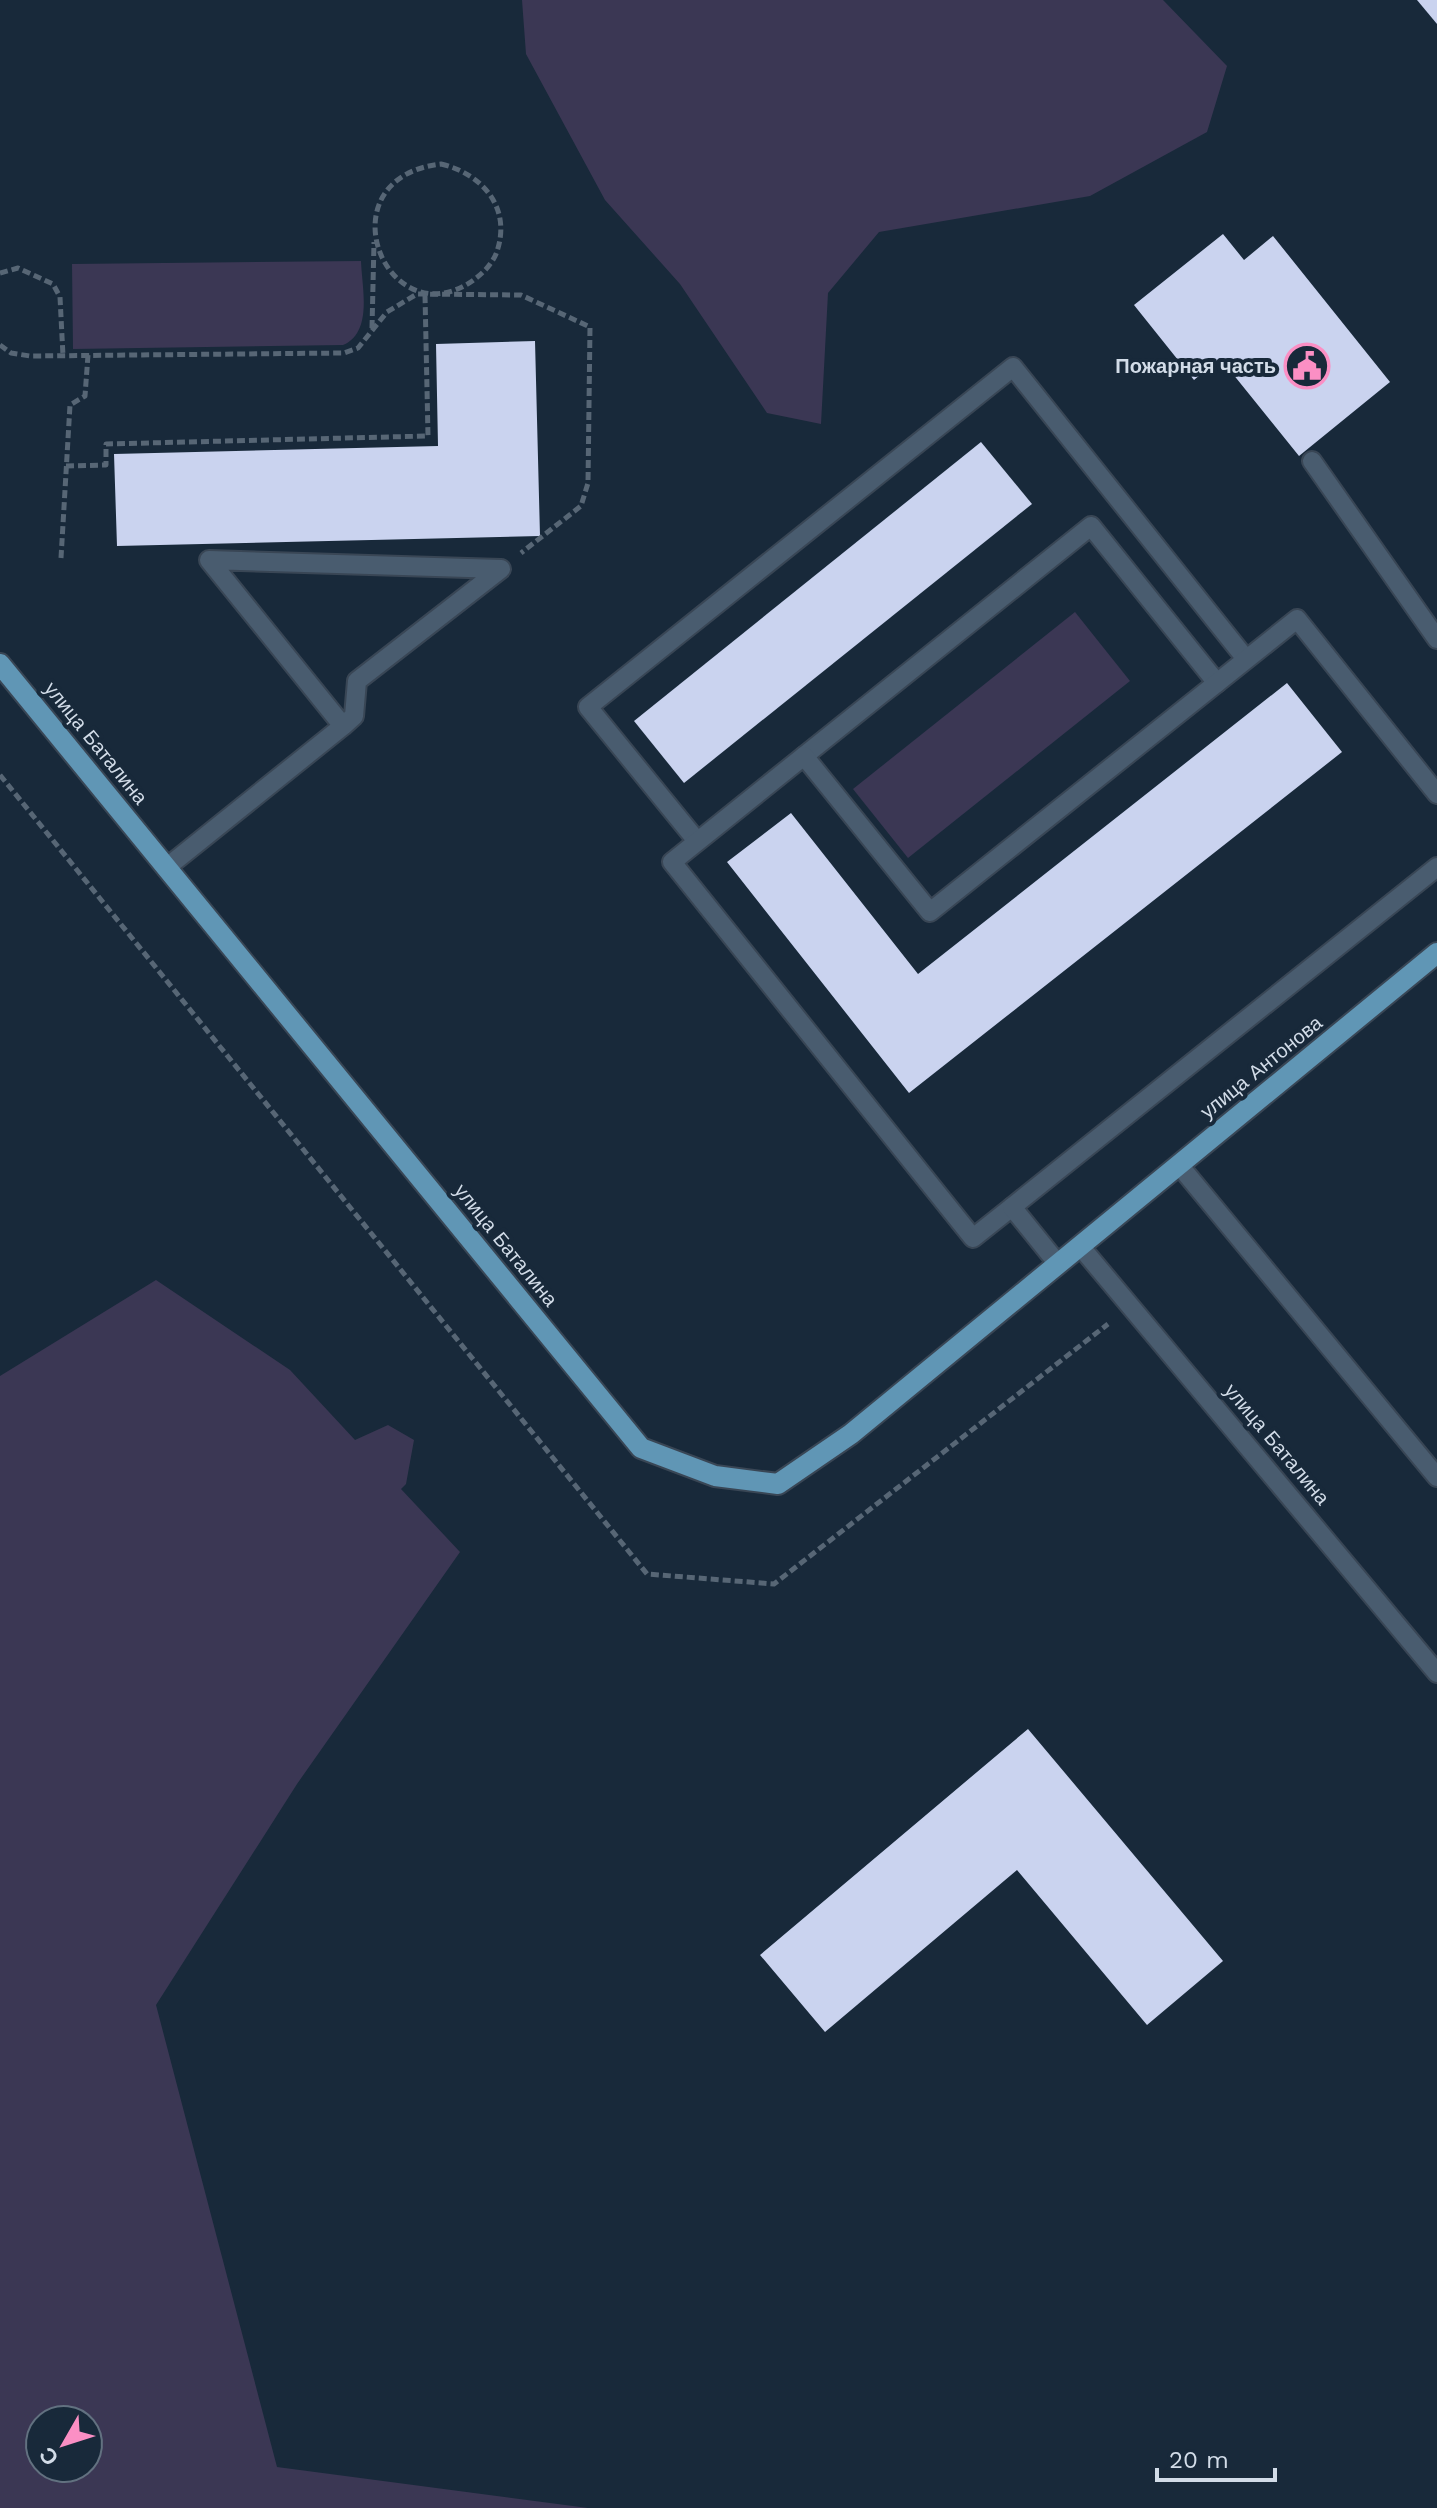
<svg xmlns="http://www.w3.org/2000/svg" width="1437" height="2508" viewBox="0 0 1437 2508" font-family="'Work Sans',sans-serif">
<rect width="100%" height="100%" fill="#18293a"/>
<g fill="#3b3754" fill-rule="evenodd">
<path d="M522,0H1163L1227,66L1207,132L1090,196L879,232L828,293L821,424L767,413L680,284L605,200L526,54Z"/>
<path d="M361,261C362,288 373,332 343,345L73,349L72,264Z"/>
<path d="M1075,612L1130,681L908,858L853,789Z"/>
<path d="M156,1280L290,1370L355,1440L388,1425L414,1440L406,1484L401,1489L460,1552L297,1784L156,2005L277,2467L588,2508H0V1376ZM40,2420H88V2468H40Z"/>
</g>
<g fill="#cad3ef">
<path d="M1417,0H1437V24Z"/>
<path d="M1223,234L1244,260L1273,236L1390,382L1299,456L1220,358L1194,380L1134,305Z"/>
<path d="M535,341L540,536L117,546L114,454L438,446L436,344Z"/>
<path d="M981,442L1032,504L684,783L634,721Z"/>
<path d="M1287,683L1342,752L909,1093L727,862L791,813L918,974Z"/>
<path d="M1028,1729L1223,1961L1147,2025L1017,1870L825,2032L760,1955Z"/>
</g>
<g fill="none" stroke-linecap="round" stroke-linejoin="round">
<g stroke="#394655" stroke-width="22">
<g id="lane">
<path d="M1312,461L1437,639"/>
<path d="M804,756L1091,526L1217,683"/>
<path d="M697,841L588,707L1013,367L1246,659"/>
<path d="M166,868L343,726L354,716L357,681L501,569L209,560L343,726"/>
<path d="M1179,1165L1437,1477"/>
<path d="M1012,1207L973,1238L672,862L804,756L930,912L1297,619L1437,794"/>
<path d="M1080,1246L1437,1673"/>
<path d="M1058,1264L1012,1207L1437,867"/>
</g>
</g>
<g stroke="#394655" stroke-width="24">
<path id="primary" d="M0,664L641,1448L715,1476L778,1484L851,1434L1437,953"/>
</g>
<g stroke="#576675" stroke-width="5" stroke-dasharray="8 4" stroke-linecap="butt">
<path d="M441,164C483,174 513,209 496,254C490,268 476,280 462,287C380,327 326,177 441,164Z"/>
<path d="M0,273L18,268L53,284L60,297L63,356"/>
<path d="M372,328L374,242"/>
<path d="M0,345L11,353L30,356L344,353L358,348L387,312L417,294L521,295L590,327L588,483L581,506L521,553"/>
<path d="M66,466L106,465V444L428,436L425,295"/>
<path d="M61,558L70,405L85,396L88,355"/>
<path d="M0,775L647,1574L774,1584L1108,1324"/>
</g>
<use href="#lane" stroke="#495c6f" stroke-width="18"/>
<use href="#primary" stroke="#6096b5" stroke-width="20"/>
</g>
<defs>
<g id="civic-ring" transform="scale(2.3)"><circle r="9.5" fill="#18293a" stroke="#fb8fc4" stroke-width="1.5"/><path d="M-.6-6.5H3V-4.5H.6V-3L4-1V1h2V6H-6V1h2V-1L-.6-3ZM-1.2 2.5V6h2.4V2.5Z" fill="#fb8fc4"/></g>
</defs>
<g fill-rule="evenodd">
<use href="#civic-ring" x="1307" y="366"/>
</g>
<g text-anchor="middle" stroke-width="8" stroke-linejoin="round" paint-order="stroke">
<g font-size="20" font-weight="bold" fill="#d2dce8" stroke="#18293a" text-anchor="end">
<text x="1276" y="373">Пожарная часть</text>
</g>
<g font-size="20" fill="#d2dce8" stroke="#18293a">
<text transform="translate(96 743) rotate(51)" y="7">улица Баталина</text>
<text transform="translate(1261 1067) rotate(-39)" y="7">улица Антонова</text>
<text transform="translate(506 1245) rotate(51)" y="7">улица Баталина</text>
<text transform="translate(1277 1444) rotate(50)" y="7">улица Баталина</text>
</g>
</g>
<g transform="translate(64 2444) rotate(231)"><circle r="38" fill="#18293a" stroke="#627180" stroke-width="2"/>
<path d="M0-6L14 30L0 20L-14 30Z" fill="#fb8fc4"/>
<text y="-12" font-size="22" font-weight="bold" text-anchor="middle" fill="#d2dce8">С</text>
</g>
<path d="M1157 2468v12h118v-12" fill="none" stroke="#d2dce8" stroke-width="4"/>
<text x="1169" y="2468" font-size="24" fill="#d2dce8" stroke="#18293a" stroke-width="6" paint-order="stroke">20 m</text>
</svg>
